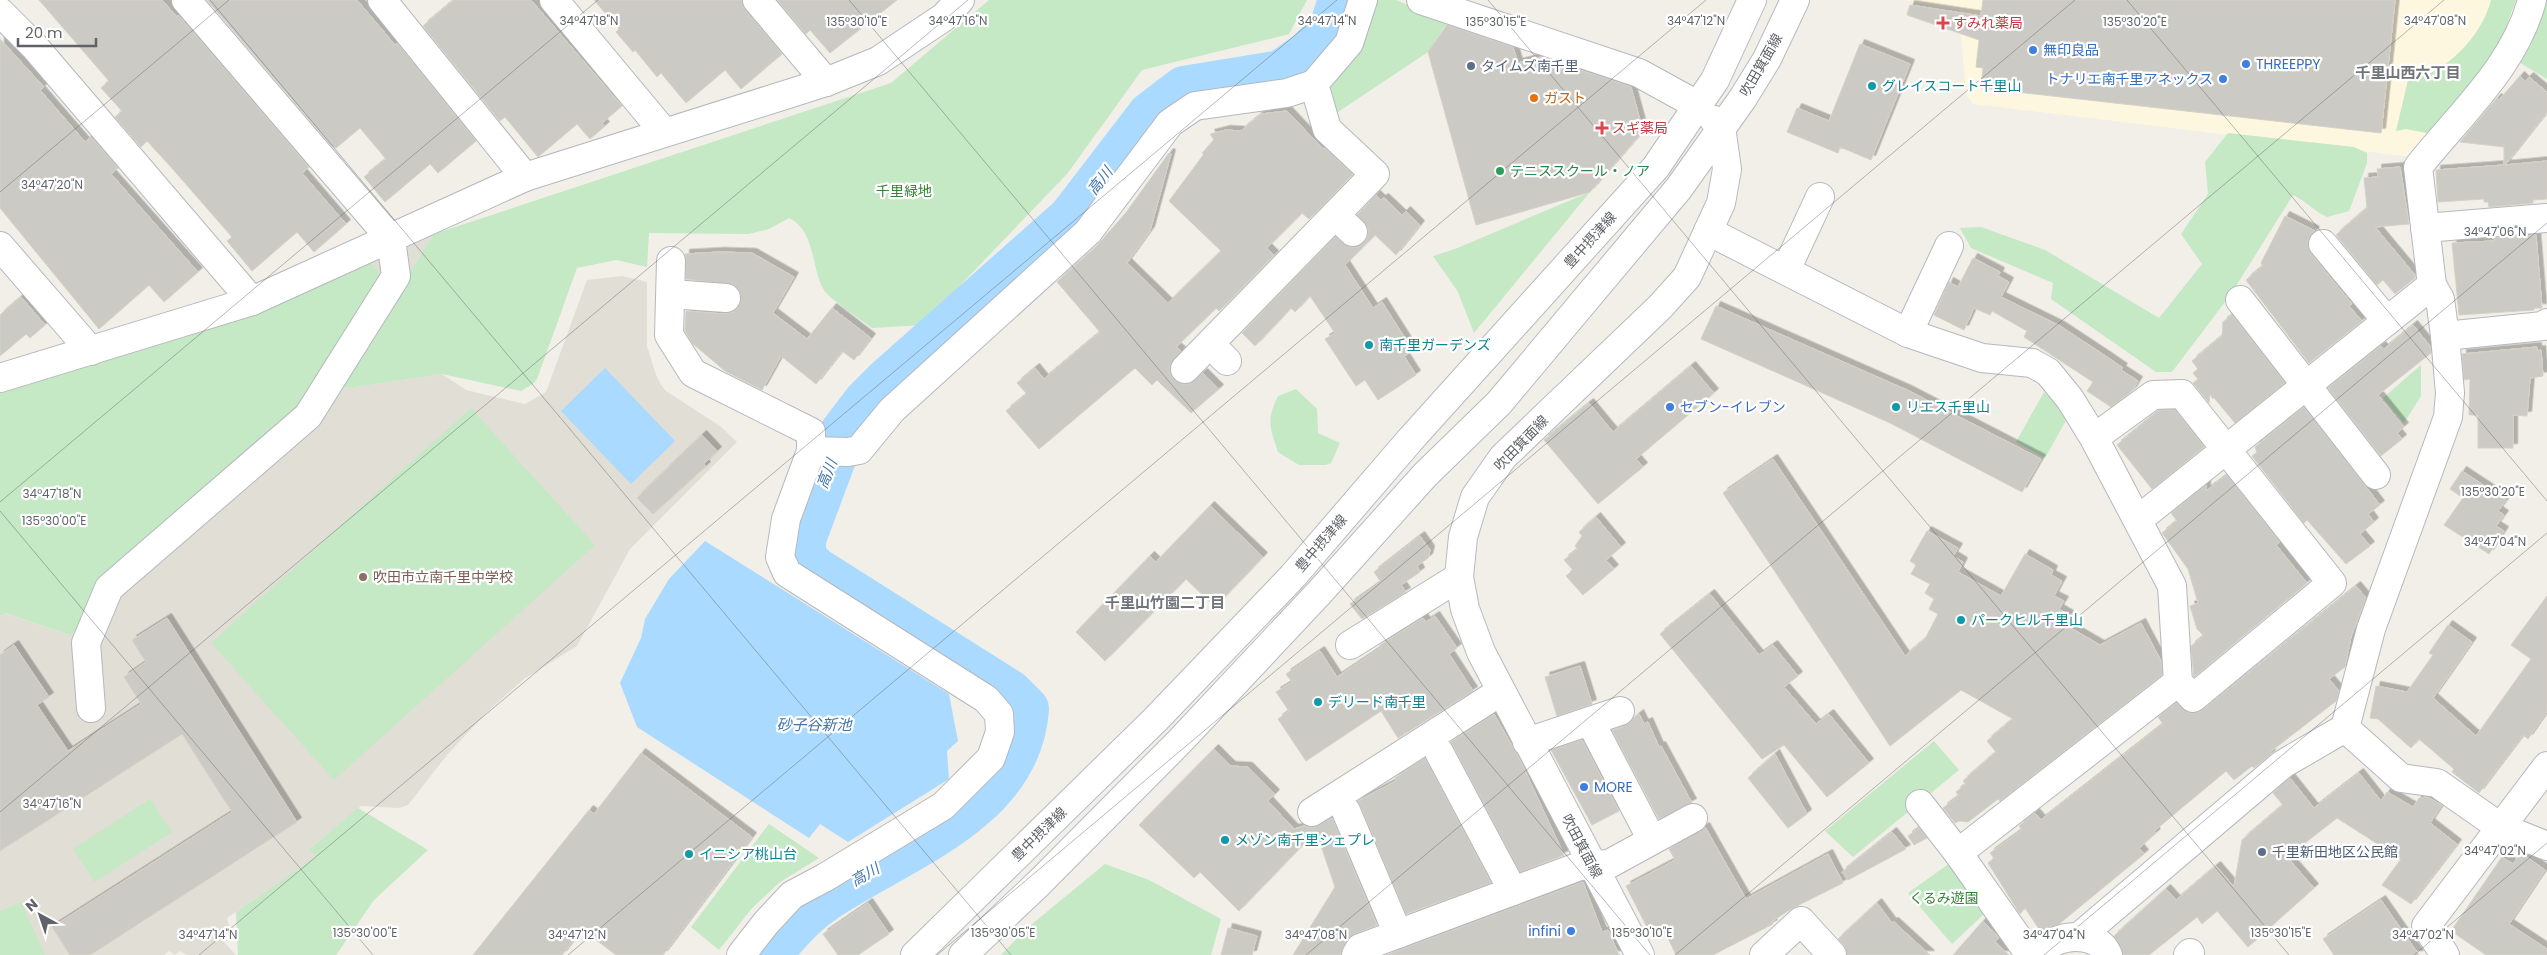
<svg xmlns="http://www.w3.org/2000/svg" width="2547" height="955" viewBox="0 0 2547 955" font-family="Poppins,'Noto Sans JP',sans-serif">
<defs>
<filter id="shadow"><feDropShadow dx="4.5" dy="-4.5" stdDeviation="0" flood-color="#0004"/></filter>
</defs>
<rect width="100%" height="100%" fill="#f1efe8"/>
<path fill="#fef7e0" d="M1904,0H2519L2516,23L2412,157L1973,104L1966,94L1959,9Z"/>
<path fill="#e1ded6" d="M434,234L337,386L356,387L442,374L466,390L525,404L546,392L587,280L622,276L647,282V346L656,375L661,385L666,391L720,426L737,442L630,549L577,646L524,679L489,710L447,755L408,805L399,808L361,806L311,848L317,857L227,918L230,930L223,938V941L236,955H187L180,951L175,955L169,951L164,955H0V616L4,613L70,635L85,624L89,596L301,413L385,280L370,262Z"/>
<g fill="#c5e8c5">
<path d="M989,0H1307L1289,34L1142,70L1067,174L922,325L872,328C862,320 829,299 824,290C811,269 816,231 789,218L769,229L748,234L649,233L647,267L616,260L577,268L537,379L534,383L521,391L442,374L356,387H337L434,234L891,83Z"/>
<path d="M1377,0H1396L1448,22L1428,52L1332,116L1327,89L1373,3Z"/>
<path d="M2491,0H2516L2504,33L2487,66L2431,134L2406,129L2396,131L2408,80C2418,77 2429,75 2438,69C2461,55 2484,28 2491,0Z"/>
<path d="M2541,0H2547V79L2519,62Z"/>
<path d="M2228,133L2354,147L2367,153V163L2349,211L2327,217C2314,211 2306,201 2293,195L2231,294L2172,372H2156L2051,299L2053,283L1971,248L1960,228L1981,227L2045,250L2159,318L2202,264L2181,234L2208,194L2205,162Z"/>
<path d="M1590,192L1474,333L1458,292L1433,256L1455,249Z"/>
<path d="M370,262L386,280L301,413L89,596L85,624L70,635L5,613L0,616V393L198,333L281,304L286,299Z"/>
<path d="M2421,365V396L2404,423L2383,398Z"/>
<path d="M1296,389L1317,409L1318,433L1340,443L1331,463L1326,465H1299L1278,452C1270,427 1266,421 1278,396Z"/>
<path d="M2044,392L2068,417L2045,458L2016,442Z"/>
<path d="M471,408L595,545L334,780L211,643Z"/>
<path d="M1934,741L1959,770L1853,857L1825,831Z"/>
<path d="M150,799L172,832L95,882L73,849Z"/>
<path d="M358,808L428,850L374,900L336,955H238L236,912L316,857L310,849Z"/>
<path d="M769,824L819,858L780,882L752,908L719,950L691,927Z"/>
<path d="M1950,863L1985,913L1952,944L1908,893Z"/>
<path d="M1105,864L1149,880L1221,919L1211,955H1001L1026,929Z"/>
<path d="M21,902L45,955H0V911Z"/>
</g>
<g fill="#aadaff">
<path d="M605,368L675,441L631,484L561,411Z"/>
<path d="M705,541L949,694L958,741L947,751L949,779L848,842L820,824L809,838L637,727L620,683L641,638L645,619L669,579Z"/>
</g>
<g fill="none" stroke-linecap="round" stroke-linejoin="round">
<path stroke="#aadaff" stroke-width="46" d="M769,955C785,934 803,913 825,899C897,850 1019,812 1026,709L1010,693L814,569L803,556V539L843,432L866,402L887,381L1071,218L1150,115L1184,89L1281,73L1308,54L1331,31L1341,0"/>
</g>
<g fill="#cccac5" stroke="#d6d1c6" filter="url(#shadow)">
<path d="M39,0H162L177,17L178,15L309,167L302,173L346,224L314,252L297,232L252,271L227,241L232,237L170,166L147,141L141,147L115,117L122,111L101,88L109,81Z"/>
<path d="M207,0H357L395,45L397,43L476,141L438,173L430,164L385,202L364,177L386,159L360,128L336,148L332,146Z"/>
<path d="M454,0H531L622,106L602,123L605,126L590,139L577,124L538,157L505,117L500,121L423,26Z"/>
<path d="M594,0H742L745,10L782,54L741,89L725,70L686,103L661,73L657,77L635,50L633,52L616,32L619,29Z"/>
<path d="M777,0H897L830,53L810,30L806,34Z"/>
<path d="M1983,0H2395L2381,133L1981,88L1983,68L1976,67L1979,40L1907,15L1910,5L1981,16Z"/>
<path d="M1447,25L1513,47L1518,63L1541,57L1631,87L1643,131L1590,192L1476,225L1428,52Z"/>
<path d="M0,39L44,87L40,90L85,142L91,137L118,168L111,174L198,272L164,302L149,285L99,329L0,208Z"/>
<path d="M1860,44L1910,64L1871,160L1840,147L1838,153L1787,132L1797,108L1829,121Z"/>
<path d="M2520,76L2525,81L2529,77L2547,92V112L2505,165L2547,161V199L2533,200V203L2489,207L2488,202H2484V199L2438,202L2436,170L2504,165V147L2460,142L2497,98L2499,100Z"/>
<path d="M1287,111L1323,149L1324,148L1353,174L1309,219L1302,213L1267,248L1274,255L1219,311L1216,308L1176,347L1181,351L1170,366V374L1174,380L1181,384H1189L1203,373L1219,389L1191,413L1157,380L1152,385L1135,368L1039,449L1006,411L1027,394L1017,383L1035,368L1044,379L1100,332L1057,282L1094,249L1125,214L1169,153L1171,154L1150,231L1127,263L1168,303L1221,251L1169,201L1204,154L1202,153L1214,140L1210,134L1226,130L1241,131L1261,114Z"/>
<path d="M2400,167L2409,224L2375,227L2415,275V278L2395,294L2383,280L2377,285L2336,235L2367,208L2364,178L2378,177L2377,169Z"/>
<path d="M1376,195L1381,200L1384,198L1402,215L1406,211L1420,225L1396,255L1375,235L1345,265L1373,308L1382,302L1413,351L1404,356L1416,375L1378,400L1365,380L1356,386L1325,339L1335,333L1310,296L1295,312L1291,308L1255,346L1242,333L1335,237L1350,247H1358L1364,243L1368,236V228L1357,215Z"/>
<path d="M2285,216L2315,231L2308,239V246L2311,254L2352,304L2349,306L2362,321L2309,363L2246,280L2263,266L2261,263Z"/>
<path d="M2536,235L2542,308H2534V310L2459,315L2452,243L2494,241L2493,238Z"/>
<path d="M720,252L752,253L794,277L773,313L807,339L832,308L871,338L854,360L842,351L816,384L781,356L762,390L725,371L692,343L685,331L686,311L725,314L733,312L739,306L741,300L740,292L734,285L686,279L685,254Z"/>
<path d="M1973,258L2000,272L1998,276L2009,282L2001,297L2060,326L2107,357L2123,368L2121,370L2138,381L2132,391L2111,407L2087,391L2093,382L2024,337L2027,331L1992,311L1990,315L1974,308L1964,330L1934,315L1949,282L1958,287Z"/>
<path d="M21,297L45,325L30,338L26,334L0,356V315Z"/>
<path d="M1716,306L1907,390L2041,459L2022,492L1890,423L1701,339Z"/>
<path d="M2232,315L2285,383L2235,423L2210,393L2209,403L2193,383L2198,379L2193,373L2198,369L2192,361L2222,336L2223,322Z"/>
<path d="M2413,325L2430,346L2431,353L2378,395L2404,427L2397,433L2402,439L2381,456L2328,388L2381,346L2384,349Z"/>
<path d="M2537,347V351L2541,350L2543,376L2530,378L2527,416L2513,415V448H2478V415H2469L2470,379L2464,380L2462,354Z"/>
<path d="M1691,366L1714,393L1636,459L1643,467L1598,504L1544,440L1589,403L1613,432Z"/>
<path d="M2304,407L2380,505L2368,514L2374,522L2360,534L2370,546L2346,564L2307,520L2304,523L2252,456L2257,452L2255,447Z"/>
<path d="M2160,410H2175L2204,447L2152,489L2117,445Z"/>
<path d="M702,435L717,451L704,464L706,466L653,514L637,498Z"/>
<path d="M1773,459L1905,656L1925,639L1938,614L1929,609L1934,599L1925,593L1930,584L1911,574L1916,565L1910,561L1927,531L1958,548L1953,556L1963,562L1958,572L2001,596L2025,554L2053,570L2051,575L2062,581L2054,596L2064,601L2059,609L2069,615L2064,624L2100,645L2141,623L2161,661L2162,675L2000,801L1998,799L1968,822L1959,821L1955,823L1943,808L1959,796L1956,792L1966,784L1963,781L1996,752L1987,741L2013,719L1961,690L1890,746L1723,493Z"/>
<path d="M2462,471L2506,500L2498,511L2504,515L2496,526L2504,531L2489,554L2444,525L2463,498L2450,489Z"/>
<path d="M2227,475L2280,542L2276,545L2307,583L2194,677L2191,646L2204,636L2197,629L2190,606L2198,603L2188,569L2162,533L2177,521L2171,513L2206,485V491Z"/>
<path d="M1210,506L1263,557L1215,607L1186,579L1105,661L1076,632L1150,556L1156,562Z"/>
<path d="M1596,517L1621,547L1606,560L1614,569L1583,595L1566,576L1573,570L1564,560L1578,549L1575,546L1582,536L1579,532Z"/>
<path d="M1420,536L1430,550L1428,558L1417,566L1420,572L1401,585L1406,592L1362,619L1350,604L1381,582L1374,572Z"/>
<path d="M2356,586L2366,598L2351,637L2345,667L2329,679L2339,691L2336,701L2270,752L2271,754L2254,768L2252,766L2234,780L2226,771L2154,831L2156,833L2139,848L2144,854L2059,924L2041,932L2025,908L2020,914L1988,863L1994,858L1990,853L2022,830L2019,826L2035,813L2041,820L2163,724L2158,717L2176,703L2189,713H2196L2203,710Z"/>
<path d="M1710,594L1759,655L1773,645L1798,676L1784,687L1816,724L1829,714L1869,763L1827,797L1784,745L1762,759L1660,634Z"/>
<path d="M2547,596V711L2528,739L2523,735L2479,793L2452,772L2454,769L2419,739L2411,748L2378,719L2370,718L2376,686L2407,692L2433,655L2429,653L2448,625L2472,642L2433,698L2476,736L2531,659L2511,645Z"/>
<path d="M1435,616L1457,648L1449,654L1473,691L1398,738L1381,711L1306,761L1278,719L1289,711L1276,692L1292,682L1286,674L1320,651L1337,677L1382,647L1380,645L1423,618L1426,622Z"/>
<path d="M167,618L297,822L90,955H70L52,927L232,812L182,734L0,851V655L14,645L49,697L37,705L68,751L141,704L124,677L146,662L132,640Z"/>
<path d="M1580,666L1592,704L1557,716L1545,677Z"/>
<path d="M1494,714L1520,760L1564,855L1520,872L1451,742Z"/>
<path d="M1639,714L1644,724L1648,722L1659,747L1661,746L1692,803L1659,819L1612,730L1625,726Z"/>
<path d="M1582,740L1619,811L1592,825L1551,750Z"/>
<path d="M1214,749L1231,766L1248,767L1275,794L1268,801L1294,829L1304,826L1313,828L1332,818L1377,925L1354,934L1346,940L1340,955H1293L1335,887L1316,831L1239,911L1200,872L1194,878L1139,825Z"/>
<path d="M641,753L752,837L663,955H616L582,929L562,955H473L589,810L594,814Z"/>
<path d="M1775,754L1807,814L1788,828L1748,778Z"/>
<path d="M1425,758L1491,883L1406,914L1358,801L1396,781L1395,778Z"/>
<path d="M2359,773L2381,801L2387,792L2413,807L2419,798L2427,797L2442,805L2430,823L2457,844L2411,904L2382,885L2401,859L2337,818L2287,857L2314,888L2248,947L2217,911L2202,924L2197,917L2149,955H2124L2114,936L2166,889L2176,900L2216,866L2234,887L2242,840L2283,805L2273,793L2290,778L2314,808Z"/>
<path d="M1705,827L1746,899L1828,854L1843,883L1791,909L1771,922L1773,924L1713,955H1676L1664,930L1652,937L1626,886L1675,860L1669,849Z"/>
<path d="M1919,828L1927,838L1914,845L1908,836Z"/>
<path d="M1892,832L1906,849L1848,880L1842,872Z"/>
<path d="M2521,853L2545,870L2509,924L2547,949V955H2486L2451,931L2502,857L2513,864Z"/>
<path d="M1583,882L1602,932L1608,930L1619,955H1386Z"/>
<path d="M2381,900L2419,955H2334L2323,939Z"/>
<path d="M868,903L889,934L858,955H838L823,934Z"/>
<path d="M1877,903L1892,923L1894,922L1930,955H1847L1844,945L1838,939Z"/>
<path d="M1983,921L1999,938L1995,942L2009,955H1953Z"/>
<path d="M1228,928L1257,936L1252,955H1221Z"/>
</g>
<g fill="none" stroke-linecap="round" stroke-linejoin="round">
<g stroke="#b5b8bc" stroke-width="30">
<g id="street">
<path d="M382,0L525,177"/>
<path d="M554,0L664,132"/>
<path d="M757,0L826,82"/>
<path d="M1421,0L1639,73L1699,106"/>
<path d="M0,12L34,46L252,301"/>
<path d="M1335,215L1353,232"/>
<path d="M2425,228L2547,218"/>
<path d="M1708,231L1908,333L1982,358L2032,363L2048,372L2070,399L2094,438L2172,586L2178,682L2193,698L2332,583L2182,394L2153,395L2094,438"/>
<path d="M2323,244L2387,321"/>
<path d="M0,246L91,351"/>
<path d="M671,261L669,335L693,373L811,432V451"/>
<path d="M1786,270L1820,197"/>
<path d="M671,294L726,298"/>
<path d="M2240,300L2376,475"/>
<path d="M1908,333L1949,246"/>
<path d="M2445,336L2543,326L2547,323"/>
<path d="M1210,344L1227,361"/>
<path d="M1185,369L1375,174L1327,129L1314,84"/>
<path d="M0,378L252,301L525,177L826,82L878,61L944,17L960,0"/>
<path d="M2139,519L2432,285"/>
<path d="M1350,645L1459,577"/>
<path d="M91,708L86,643L109,588L308,416L396,276L391,239L186,0"/>
<path d="M1590,721L1652,840"/>
<path d="M2345,728L2401,778L2437,783L2500,827L2547,846"/>
<path d="M1527,742L1620,711"/>
<path d="M1439,752L1513,891"/>
<path d="M1920,804L1958,853"/>
<path d="M1346,811L1398,934"/>
<path d="M1312,812L1500,692"/>
<path d="M2079,937L2283,764L2345,728L2371,629L2448,417L2450,393L2445,336L2440,299L2432,285L2418,167C2459,115 2515,66 2532,0"/>
<path d="M741,955L766,923L792,895L824,878L943,806L991,758L1000,732L999,714L986,699L787,573L780,557L786,519L811,451L848,452L859,450L892,410L1088,232L1170,123L1195,106L1287,93L1314,84L1349,43L1363,0"/>
<path d="M1356,955L1360,948L1580,866L1609,864L1693,818"/>
<path d="M1764,955L1801,921L1832,955"/>
<path d="M2030,955L1958,853L2178,682"/>
<path d="M2038,955C2043,951 2048,945 2054,942C2071,934 2099,934 2108,955"/>
<path d="M2188,955L2190,953"/>
<path d="M2445,955L2426,926L2547,766"/>
</g>
</g>
<g stroke="#b6babf" stroke-width="30">
<g id="secondary">
<path d="M915,955L1156,719L1293,576L1410,440L1656,167L1715,80L1752,0"/>
<path d="M963,955L1039,883L1180,741L1319,593L1425,475L1499,403L1679,188L1743,98L1767,59L1795,0"/>
<path d="M1640,955L1481,652L1465,609L1459,577L1463,537L1475,497L1503,457L1660,307L1687,277L1721,203L1727,169L1721,127L1714,120"/>
</g>
</g>
<use href="#street" stroke="#fff" stroke-width="28"/>
<use href="#secondary" stroke="#fff" stroke-width="28"/>
</g>
<path fill="none" stroke="#5f6368" stroke-width="1" stroke-opacity="0.45" d="M210,0L1011,955M849,0L1650,955M1488,0L2289,955M2127,0L2547,501M0,192L229,0M0,502L598,0M0,511L373,955M0,812L968,0M199,955L1337,0M568,955L1706,0M937,955L2075,0M1306,955L2444,0M1675,955L2547,223M2044,955L2547,533M2414,955L2547,843"/>
<g fill="#e0444e" stroke="#fff" stroke-width="2">
<path d="M1940.5 15.5h5v5h5v5h-5v5h-5v-5h-5v-5h5z"/>
<path d="M1599.5 120.5h5v5h5v5h-5v5h-5v-5h-5v-5h5z"/>
</g>
<g fill="#3f7fe0" stroke="#fff" stroke-width="2">
<circle cx="2033" cy="50" r="5"/>
<circle cx="2246" cy="64" r="5"/>
<circle cx="2223" cy="79" r="5"/>
<circle cx="1670" cy="407" r="5"/>
<circle cx="1584" cy="787" r="5"/>
<circle cx="1571" cy="931" r="5"/>
</g>
<g fill="#5c6f8a" stroke="#fff" stroke-width="2">
<circle cx="1471" cy="66" r="5"/>
<circle cx="2262" cy="852" r="5"/>
</g>
<g fill="#0f9aa8" stroke="#fff" stroke-width="2">
<circle cx="1872" cy="86" r="5"/>
<circle cx="1369" cy="345" r="5"/>
<circle cx="1896" cy="407" r="5"/>
<circle cx="1961" cy="620" r="5"/>
<circle cx="1318" cy="702" r="5"/>
<circle cx="1225" cy="840" r="5"/>
<circle cx="689" cy="854" r="5"/>
</g>
<circle fill="#e8710a" stroke="#fff" stroke-width="2" cx="1534" cy="98" r="5"/>
<circle fill="#2e9e5b" stroke="#fff" stroke-width="2" cx="1500" cy="171" r="5"/>
<circle fill="#8d6e63" stroke="#fff" stroke-width="2" cx="363" cy="577" r="5"/>
<g text-anchor="middle" stroke-width="4.5" stroke-linejoin="round" paint-order="stroke">
<g font-size="14" fill="#be3a42" stroke="#fff" text-anchor="start">
<text x="1953" y="28">すみれ薬局</text>
<text x="1612" y="133">スギ薬局</text>
</g>
<g font-size="14" fill="#366cbe" stroke="#fff" text-anchor="start">
<text x="2043" y="55">無印良品</text>
<text x="2256" y="69">THREEPPY</text>
<text x="2213" y="84" text-anchor="end">トナリエ南千里アネックス</text>
<text x="1680" y="412">セブン-イレブン</text>
<text x="1594" y="792">MORE</text>
<text x="1561" y="936" text-anchor="end">infini</text>
</g>
<g font-size="14" fill="#5f6368" stroke="#fff">
<text transform="translate(1761 65) rotate(-60)" y="5">吹田箕面線</text>
<text transform="translate(1590 240) rotate(-48)" y="5">豊中摂津線</text>
<text transform="translate(1521 443) rotate(-46)" y="5">吹田箕面線</text>
<text transform="translate(1321 543) rotate(-49)" y="5">豊中摂津線</text>
<text transform="translate(1039 834) rotate(-44)" y="5">豊中摂津線</text>
<text transform="translate(1582 846) rotate(62)" y="5">吹田箕面線</text>
</g>
<g font-size="14" fill="#4e5e75" stroke="#fff" text-anchor="start">
<text x="1481" y="71">タイムズ南千里</text>
<text x="2272" y="857">千里新田地区公民館</text>
</g>
<g font-size="14" fill="#0d838f" stroke="#fff" text-anchor="start">
<text x="1882" y="91">グレイスコート千里山</text>
<text x="1379" y="350">南千里ガーデンズ</text>
<text x="1906" y="412">リエス千里山</text>
<text x="1971" y="625">パークヒル千里山</text>
<text x="1328" y="707">デリード南千里</text>
<text x="1235" y="845">メゾン南千里シェプレ</text>
<text x="699" y="859">イニシア桃山台</text>
</g>
<g font-size="14" fill="#c56008" stroke="#fff" text-anchor="start">
<text x="1544" y="103">ガスト</text>
</g>
<g font-size="14" fill="#27864d" stroke="#fff" text-anchor="start">
<text x="1510" y="176">テニススクール・ノア</text>
</g>
<g font-size="14" fill="#348238" stroke="#fff">
<text x="904" y="196">千里緑地</text>
<text x="1944" y="903">くるみ遊園</text>
</g>
<g font-size="14" fill="#785e54" stroke="#fff" text-anchor="start">
<text x="373" y="582">吹田市立南千里中学校</text>
</g>
<g font-size="15" font-weight="bold" fill="#70757a" stroke="#fff">
<text x="2408" y="78">千里山西六丁目</text>
<text x="1165" y="608">千里山竹園二丁目</text>
</g>
<g font-size="15" font-style="italic" fill="#4174aa" stroke="#fff">
<text transform="translate(1100 181) rotate(-52)" y="5">高川</text>
<text transform="translate(827 474) rotate(-69)" y="5">高川</text>
<text x="814" y="730">砂子谷新池</text>
<text transform="translate(865 875) rotate(-30)" y="5">高川</text>
</g>
</g>
<g font-size="12" text-anchor="middle" fill="#5f6368" stroke="#fff" stroke-width="4.5" stroke-linejoin="round" paint-order="stroke">
<text x="589" y="25">34°47'18"N</text>
<text x="958" y="25">34°47'16"N</text>
<text x="1327" y="25">34°47'14"N</text>
<text x="1696" y="25">34°47'12"N</text>
<text x="2435" y="25">34°47'08"N</text>
<text x="857" y="26">135°30'10"E</text>
<text x="2135" y="26">135°30'20"E</text>
<text x="1496" y="26">135°30'15"E</text>
<text x="52" y="189">34°47'20"N</text>
<text x="2495" y="236">34°47'06"N</text>
<text x="2493" y="496">135°30'20"E</text>
<text x="52" y="498">34°47'18"N</text>
<text x="54" y="525">135°30'00"E</text>
<text x="2495" y="546">34°47'04"N</text>
<text x="52" y="808">34°47'16"N</text>
<text x="2495" y="855">34°47'02"N</text>
<text x="365" y="937">135°30'00"E</text>
<text x="1003" y="937">135°30'05"E</text>
<text x="1642" y="937">135°30'10"E</text>
<text x="2281" y="937">135°30'15"E</text>
<text x="208" y="939">34°47'14"N</text>
<text x="577" y="939">34°47'12"N</text>
<text x="1316" y="939">34°47'08"N</text>
<text x="2054" y="939">34°47'04"N</text>
<text x="2423" y="939">34°47'02"N</text>
</g>
<g transform="translate(40 915) rotate(320)" stroke="#ffffff" stroke-width="4" paint-order="stroke">
<path d="M0-4L9 19L0 12L-9 19Z" fill="#5f6368"/>
<text y="-8" font-size="14" font-weight="bold" text-anchor="middle" fill="#5f6368">N</text>
</g>
<path d="M18 38v8h78v-8" fill="none" stroke="#5f6368" stroke-width="2.5"/>
<text x="25" y="38" font-size="15" fill="#5f6368" stroke="#ffffff" stroke-width="4" paint-order="stroke">20 m</text>
</svg>
